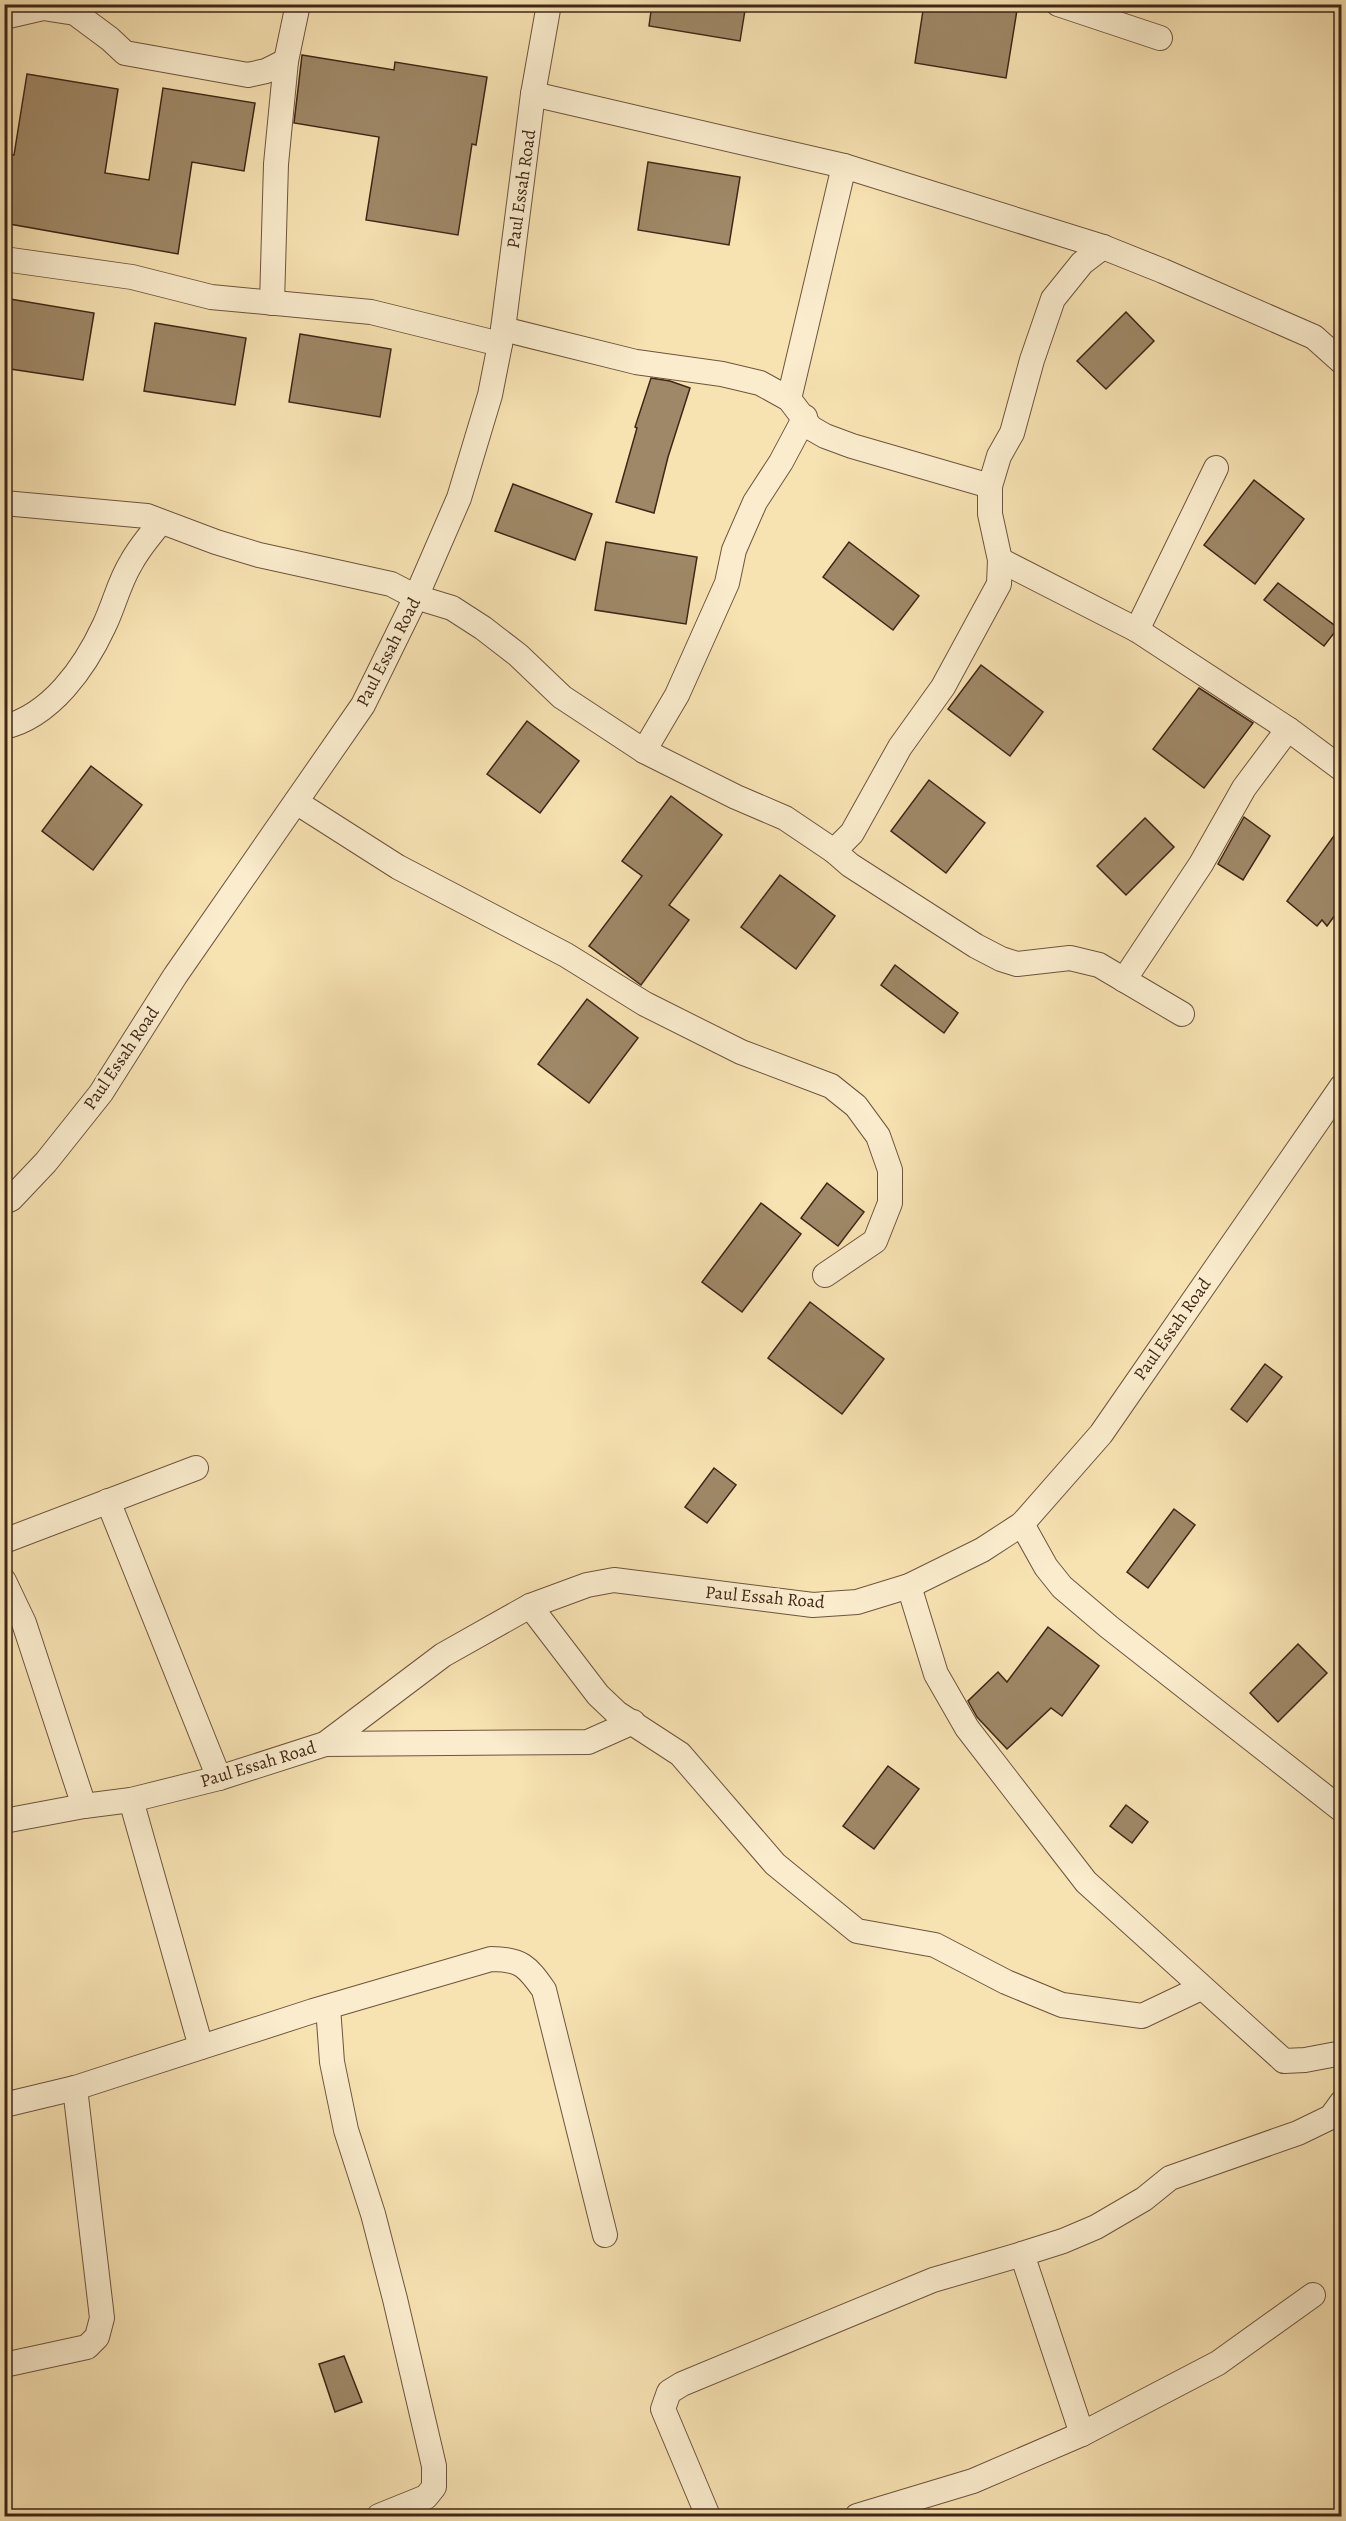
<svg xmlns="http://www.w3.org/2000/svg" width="1346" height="2521" viewBox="0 0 1346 2521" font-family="Alegreya,serif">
<rect width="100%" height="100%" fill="#f7e2b2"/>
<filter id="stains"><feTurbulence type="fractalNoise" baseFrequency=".00333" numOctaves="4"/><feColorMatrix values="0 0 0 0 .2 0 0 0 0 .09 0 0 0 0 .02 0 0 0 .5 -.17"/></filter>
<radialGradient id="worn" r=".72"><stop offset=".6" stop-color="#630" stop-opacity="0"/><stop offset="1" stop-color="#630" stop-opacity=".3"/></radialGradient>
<g fill="#9f8867" stroke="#3f2616" stroke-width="1.5">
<path d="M652,4H746L740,41L649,26Z"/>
<path d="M924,4H984L1017,10L1006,78L915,63Z"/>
<path d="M302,55L394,70L395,62L487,77L476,145L472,144L458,235L366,220L379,137L294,123Z"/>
<path d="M27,74L118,89L105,173L149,180L163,88L255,103L244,171L192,162L178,254L4,223V154L14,155Z"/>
<path d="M648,162L740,177L729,245L638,230Z"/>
<path d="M4,298L94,313L83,380L4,368Z"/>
<path d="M1126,312L1154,341L1106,389L1077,361Z"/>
<path d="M155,323L246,338L235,405L144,391Z"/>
<path d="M300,334L391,349L380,417L289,402Z"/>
<path d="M651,378L670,381L690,388L668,457L654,513L616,502L637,428L635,427Z"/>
<path d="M1254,480L1304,519L1255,584L1204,545Z"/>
<path d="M513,484L592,514L575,560L495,531Z"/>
<path d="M606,542L697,557L686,624L595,610Z"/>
<path d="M849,542L919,596L893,630L823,577Z"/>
<path d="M1278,583L1338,628L1324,646L1264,600Z"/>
<path d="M981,665L1043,712L1010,756L948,709Z"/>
<path d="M1199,688L1253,723L1204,788L1153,749Z"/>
<path d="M527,721L579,761L540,813L487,774Z"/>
<path d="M91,766L142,805L93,870L42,831Z"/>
<path d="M929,780L985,823L946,873L891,831Z"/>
<path d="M671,796L722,835L669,905L689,920L641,985L589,946L642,876L622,861Z"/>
<path d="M1244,817L1270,836L1243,880L1218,864Z"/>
<path d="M1145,818L1174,847L1126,895L1097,866Z"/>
<path d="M1341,826V907L1327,926L1322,920L1317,926L1287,901Z"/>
<path d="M780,875L835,916L796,969L741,927Z"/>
<path d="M895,965L958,1013L944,1033L881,985Z"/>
<path d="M587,999L638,1038L589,1103L538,1064Z"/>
<path d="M827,1183L864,1212L838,1246L801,1218Z"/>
<path d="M761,1203L801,1234L742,1312L702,1282Z"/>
<path d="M810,1302L884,1359L842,1414L768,1358Z"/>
<path d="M1265,1364L1282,1377L1247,1422L1231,1409Z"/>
<path d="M714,1468L736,1485L707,1523L685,1507Z"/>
<path d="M1174,1509L1195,1525L1148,1588L1127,1572Z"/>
<path d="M1048,1627L1099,1666L1062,1716L1051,1708L1007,1749L977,1717L968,1701L998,1672L1007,1682Z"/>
<path d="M1298,1644L1327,1673L1278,1722L1250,1693Z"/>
<path d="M888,1766L919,1789L874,1849L843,1826Z"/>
<path d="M1126,1805L1148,1822L1132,1843L1110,1826Z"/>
<path d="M344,2356L362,2402L335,2412L319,2364Z"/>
</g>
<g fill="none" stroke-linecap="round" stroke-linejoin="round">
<g stroke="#6d553d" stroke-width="26">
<g id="street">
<path d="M1058,4L1160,38"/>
<path d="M4,17L43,8L75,13L110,39L125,53L248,75L266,71L286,61"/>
<path d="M533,94L844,166L1103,247L1163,271L1314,337L1342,362"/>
<path d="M4,259L132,277L211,297L371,312L500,344"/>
<path d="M272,303L276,164L286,61L298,4"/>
<path d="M503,329L636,362L722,374L760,383L789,399L811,428L825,436L852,446L990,486"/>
<path d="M789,399L844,166"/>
<path d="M4,503L147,516L216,542L259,555L391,584L416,597L452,608L483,628L518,655L562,697L644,751L736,797L785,818L834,851L850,865L976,946L1001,959L1017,964L1070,958L1099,965L1182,1014"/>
<path d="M1000,560L1137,630L1288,729L1342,769"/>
<path d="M1137,630L1216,468"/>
<path d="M4,727C51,716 85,667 104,626C114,606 119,582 131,563C139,548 150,535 161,522"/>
<path d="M644,751L677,695L727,583L734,550L755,502L781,462L805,417"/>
<path d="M296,802L398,867L566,955L645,1004L741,1052L831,1086L856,1106L878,1136L890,1170V1203L875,1241L825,1275"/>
<path d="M834,851L852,833L900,747L943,687L999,584L1000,560L990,514V486L999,456L1012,433L1032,360L1053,299L1082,263L1103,247"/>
<path d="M1124,980L1201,864L1244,788L1288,729"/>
<path d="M4,1202L11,1199L46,1162L101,1093L175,976L363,705L416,597L459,498L490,395L503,329L533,94L549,4"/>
<path d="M108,1501L219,1778"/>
<path d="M1022,1524L1046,1567L1062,1587L1109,1627L1342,1810"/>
<path d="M4,1541L196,1468"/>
<path d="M4,1581L24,1623L84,1806"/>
<path d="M909,1586L936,1674L967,1728L1086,1882L1284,2061L1305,2060L1342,2053"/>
<path d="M530,1606L598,1695L617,1713L680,1754L775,1864L857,1931L935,1945L1006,1982L1062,2005L1142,2016L1201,1988"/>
<path d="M325,1744L588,1742L633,1722"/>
<path d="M131,1800L201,2047"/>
<path d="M4,1821L84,1806L131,1800L219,1778L325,1744L443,1655L530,1606L587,1585L614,1580L813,1605L857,1602L909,1586L982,1550L1022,1524L1101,1434L1342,1086"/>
<path d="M328,2007L332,2062L346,2130L373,2214L395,2299L434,2466V2487L426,2497L379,2516"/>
<path d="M4,2105L75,2088L313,2011L491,1959C521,1959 527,1966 544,1990L605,2235"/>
<path d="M1022,2254L1063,2241L1096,2227L1144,2199L1170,2178L1298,2133L1331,2117L1342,2102"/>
<path d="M4,2365L87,2347L97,2337L102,2318L75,2088"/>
<path d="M708,2516L663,2409L669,2392L682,2384L933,2280L1022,2254L1082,2434L1218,2363L1313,2295"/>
<path d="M857,2516L973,2481L1082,2434"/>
</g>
</g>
<use href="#street" stroke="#faeccd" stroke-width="24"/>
</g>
<g text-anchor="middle" stroke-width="5" stroke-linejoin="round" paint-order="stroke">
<g font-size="18" fill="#3f2616" stroke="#faeccd">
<text transform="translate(521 189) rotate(-82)" y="6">Paul Essah Road</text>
<text transform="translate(388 652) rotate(-63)" y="6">Paul Essah Road</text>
<text transform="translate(121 1058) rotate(-56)" y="6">Paul Essah Road</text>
<text transform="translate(1172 1329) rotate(-55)" y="6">Paul Essah Road</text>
<text transform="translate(765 1597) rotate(5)" y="6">Paul Essah Road</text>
<text transform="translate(258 1764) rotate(-17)" y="6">Paul Essah Road</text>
</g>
</g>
<rect width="1346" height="2521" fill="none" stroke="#f7e2b2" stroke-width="24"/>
<rect x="6" y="6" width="1334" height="2509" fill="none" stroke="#3f2616" stroke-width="3"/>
<rect x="12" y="12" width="1322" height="2497" fill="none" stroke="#3f2616" stroke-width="1.5"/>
<rect width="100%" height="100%" filter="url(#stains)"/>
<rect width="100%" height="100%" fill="url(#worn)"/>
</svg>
